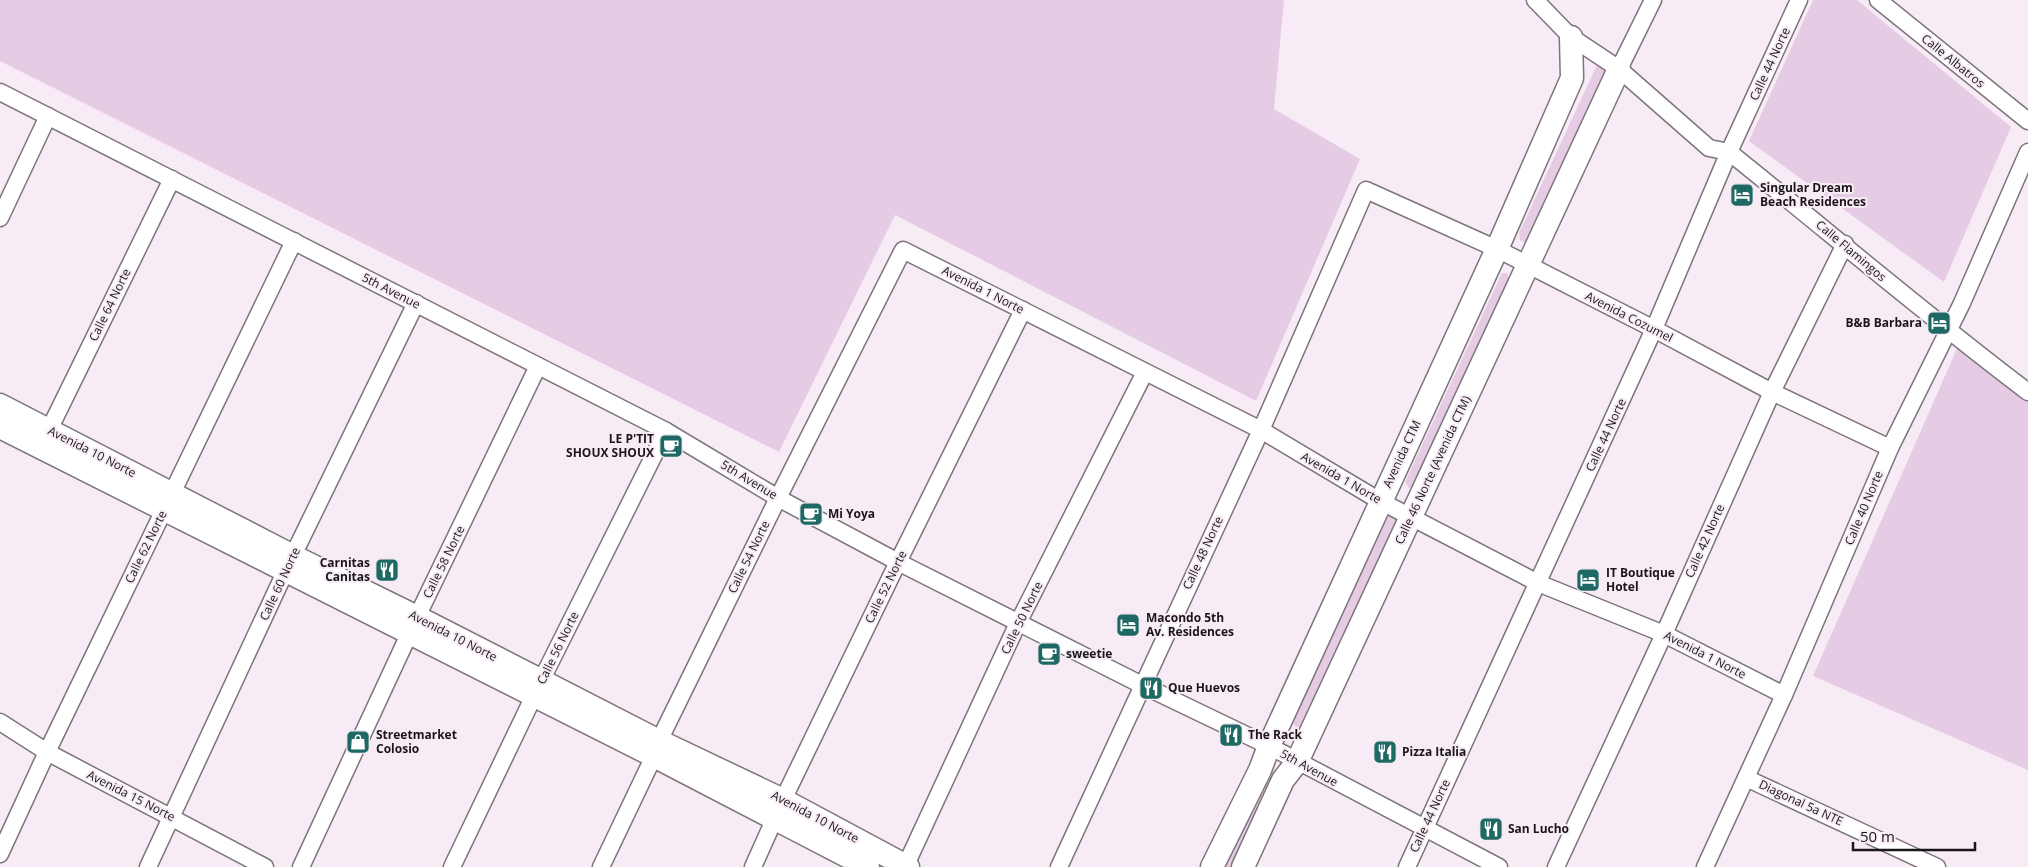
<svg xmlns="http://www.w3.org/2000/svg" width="2028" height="867" viewBox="0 0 2028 867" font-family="'Open Sans',sans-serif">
<rect width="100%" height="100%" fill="#f7ecf6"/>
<g fill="#e6cbe5">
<path d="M0,0H1284L1274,109L1360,159L1256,401L895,215L779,452L0,61Z"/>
<path d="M1813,0H1857L2011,127L1944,282L1749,141Z"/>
<path d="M1600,66L1604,68L1606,74L1531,241L1525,243L1520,240L1519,233L1596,67Z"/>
<path d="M1502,273H1507L1509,280L1415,487L1409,488L1405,482Z"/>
<path d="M1959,344L2028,400V770L1813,676Z"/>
<path d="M1390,516L1397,521L1302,727H1296L1292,722L1387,518Z"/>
<path d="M1266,781L1271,785L1233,867H1222Z"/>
</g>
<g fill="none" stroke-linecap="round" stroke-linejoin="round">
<g stroke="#7d747c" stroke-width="19">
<g id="street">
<path d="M1535,0L1571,37L1619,69L1709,148L1729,152C1829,232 1926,315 2028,392"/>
<path d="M1878,0L2028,121"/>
<path d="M1619,69L1653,0"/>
<path d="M0,92L666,431L778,498L898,562L1142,685L1269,746L1499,867"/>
<path d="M0,218L48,116"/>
<path d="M49,430L172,179"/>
<path d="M0,722L47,752L265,867"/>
<path d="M1746,778L1937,867"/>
<path d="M0,854L47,752L294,241"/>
<path d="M148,867L286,570L416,303"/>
<path d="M301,867L417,617L538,366"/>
<path d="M452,867L541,681L666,431"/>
<path d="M601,867L654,756L659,741L778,498L903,250L1261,430L1380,501L1538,583L1664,634L1784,695"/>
<path d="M753,867L783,800L898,562L1023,310"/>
<path d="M905,867L1018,623L1145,372"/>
<path d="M1059,867L1261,430L1366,190L1497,249L1654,329L1772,392L1890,448"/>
<path d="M1407,867L1654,329L1729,152L1799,0"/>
<path d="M1556,867L1664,634L1772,392L1845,244"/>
<path d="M1705,867L1784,695L1890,448L1962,303L2028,152"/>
</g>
</g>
<g stroke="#7d747c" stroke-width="25">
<g id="secondary">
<path d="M0,405L293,556L417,617L659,741L783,800L908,867"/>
<path d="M0,427L654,756L868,867"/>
<path d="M1212,867L1260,770L1269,746L1497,249L1572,78L1571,37"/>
<path d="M1243,867L1283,780L1297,762L1619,69"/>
</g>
</g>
<use href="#street" stroke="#fff" stroke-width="16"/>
<use href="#secondary" stroke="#fff" stroke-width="22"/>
</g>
<defs>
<g id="hotel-square" transform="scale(1.25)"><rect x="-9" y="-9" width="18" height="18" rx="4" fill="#1e6963" stroke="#f7ecf6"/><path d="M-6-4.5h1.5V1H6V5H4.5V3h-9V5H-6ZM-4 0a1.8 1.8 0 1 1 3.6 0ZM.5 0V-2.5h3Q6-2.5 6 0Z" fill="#fff"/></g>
<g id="cafe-square" transform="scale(1.25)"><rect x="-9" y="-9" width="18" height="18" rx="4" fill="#1e6963" stroke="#f7ecf6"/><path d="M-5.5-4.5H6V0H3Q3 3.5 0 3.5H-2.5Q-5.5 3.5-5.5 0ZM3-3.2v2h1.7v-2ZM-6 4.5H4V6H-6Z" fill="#fff"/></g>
<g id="restaurant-square" transform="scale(1.25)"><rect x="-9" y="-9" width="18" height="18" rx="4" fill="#1e6963" stroke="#f7ecf6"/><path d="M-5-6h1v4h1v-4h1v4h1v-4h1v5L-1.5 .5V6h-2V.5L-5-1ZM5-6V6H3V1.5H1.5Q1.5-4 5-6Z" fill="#fff"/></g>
<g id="shop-square" transform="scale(1.25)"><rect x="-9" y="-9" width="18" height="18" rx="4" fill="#1e6963" stroke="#f7ecf6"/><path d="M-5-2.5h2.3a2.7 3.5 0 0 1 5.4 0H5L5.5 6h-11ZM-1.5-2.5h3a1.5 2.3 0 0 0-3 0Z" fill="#fff"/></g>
</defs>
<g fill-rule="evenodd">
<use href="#hotel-square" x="1742" y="195"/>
<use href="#hotel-square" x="1939" y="323"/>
<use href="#cafe-square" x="671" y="446"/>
<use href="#cafe-square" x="811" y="514"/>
<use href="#restaurant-square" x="387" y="570"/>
<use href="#hotel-square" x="1588" y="580"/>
<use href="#hotel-square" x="1128" y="625"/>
<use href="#cafe-square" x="1049" y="654"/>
<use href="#restaurant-square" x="1151" y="688"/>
<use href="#restaurant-square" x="1231" y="735"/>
<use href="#shop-square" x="358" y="742"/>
<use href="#restaurant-square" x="1385" y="752"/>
<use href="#restaurant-square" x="1491" y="829"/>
</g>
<g text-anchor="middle" stroke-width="4" stroke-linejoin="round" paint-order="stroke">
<g font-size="12" fill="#191519" stroke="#f7ecf6">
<text transform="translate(1953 61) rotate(39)" y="4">Calle Albatros</text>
<text transform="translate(1770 64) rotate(-65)" y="4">Calle 44 Norte</text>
<text transform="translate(1851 251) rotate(40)" y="4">Calle Flamingos</text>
<text transform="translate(983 290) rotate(27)" y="4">Avenida 1 Norte</text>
<text transform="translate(391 291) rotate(27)" y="4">5th Avenue</text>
<text transform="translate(110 305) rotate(-64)" y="4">Calle 64 Norte</text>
<text transform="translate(1629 317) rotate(27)" y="4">Avenida Cozumel</text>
<text transform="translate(1606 435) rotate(-65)" y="4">Calle 44 Norte</text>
<text transform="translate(92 452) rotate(27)" y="4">Avenida 10 Norte</text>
<text transform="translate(1402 454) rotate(-65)" y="4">Avenida CTM</text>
<text transform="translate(1433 470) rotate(-65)" y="4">Calle 46 Norte (Avenida CTM)</text>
<text transform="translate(1341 478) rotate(30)" y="4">Avenida 1 Norte</text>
<text transform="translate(749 480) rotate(31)" y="4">5th Avenue</text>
<text transform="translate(1864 508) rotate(-67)" y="4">Calle 40 Norte</text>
<text transform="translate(1705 541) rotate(-66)" y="4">Calle 42 Norte</text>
<text transform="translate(146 547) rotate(-64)" y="4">Calle 62 Norte</text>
<text transform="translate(1203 553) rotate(-65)" y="4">Calle 48 Norte</text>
<text transform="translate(749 557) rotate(-64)" y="4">Calle 54 Norte</text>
<text transform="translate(444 562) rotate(-64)" y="4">Calle 58 Norte</text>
<text transform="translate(280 584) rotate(-65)" y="4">Calle 60 Norte</text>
<text transform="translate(886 587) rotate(-64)" y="4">Calle 52 Norte</text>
<text transform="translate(1022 618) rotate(-64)" y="4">Calle 50 Norte</text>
<text transform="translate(453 636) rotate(27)" y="4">Avenida 10 Norte</text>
<text transform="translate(558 648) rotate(-64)" y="4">Calle 56 Norte</text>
<text transform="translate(1705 655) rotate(27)" y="4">Avenida 1 Norte</text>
<text transform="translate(1309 768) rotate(29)" y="4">5th Avenue</text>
<text transform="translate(131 796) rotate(27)" y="4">Avenida 15 Norte</text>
<text transform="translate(1801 803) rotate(25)" y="4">Diagonal 5a NTE</text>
<text transform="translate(1430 816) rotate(-65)" y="4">Calle 44 Norte</text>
<text transform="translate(815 817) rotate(28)" y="4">Avenida 10 Norte</text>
</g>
<g font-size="12" font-weight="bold" fill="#191519" stroke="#f7ecf6" text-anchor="start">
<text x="1760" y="192">Singular Dream<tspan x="1760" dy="14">Beach Residences</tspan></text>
<text x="1922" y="327" text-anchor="end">B&amp;B Barbara</text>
<text x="654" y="443" text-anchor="end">LE P'TIT<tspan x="654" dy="14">SHOUX SHOUX</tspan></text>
<text x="828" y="518">Mi Yoya</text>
<text x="370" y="567" text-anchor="end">Carnitas<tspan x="370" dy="14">Canitas</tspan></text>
<text x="1606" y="577">IT Boutique<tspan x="1606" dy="14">Hotel</tspan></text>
<text x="1146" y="622">Macondo 5th<tspan x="1146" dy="14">Av. Residences</tspan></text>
<text x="1066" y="658">sweetie</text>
<text x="1168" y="692">Que Huevos</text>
<text x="376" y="739">Streetmarket<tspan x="376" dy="14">Colosio</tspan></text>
<text x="1248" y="739">The Rack</text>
<text x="1402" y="756">Pizza Italia</text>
<text x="1508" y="833">San Lucho</text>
</g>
</g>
<path d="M1853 842v8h122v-8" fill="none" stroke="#191519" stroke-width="2.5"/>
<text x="1860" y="842" font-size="15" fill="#191519" stroke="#f7ecf6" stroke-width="4" paint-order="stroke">50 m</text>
</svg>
